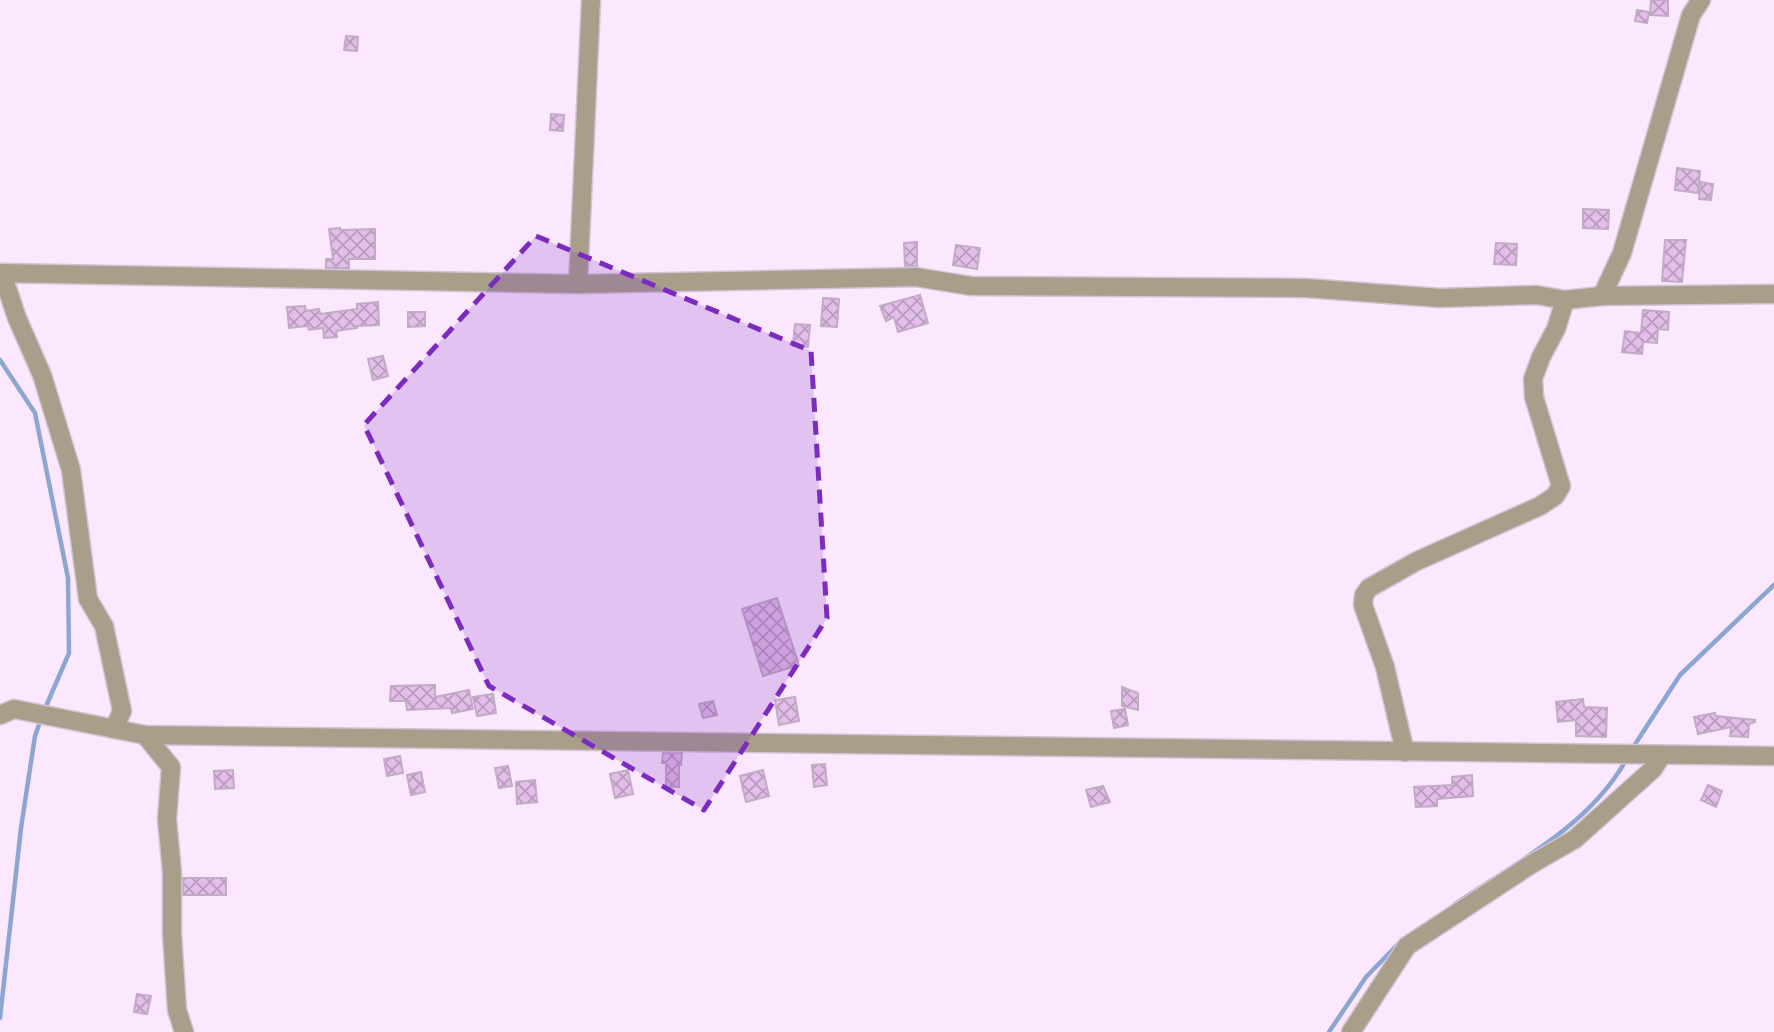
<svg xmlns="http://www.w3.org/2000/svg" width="1774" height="1032" viewBox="0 0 1774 1032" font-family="'PT Sans',sans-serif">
<defs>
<pattern id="building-cross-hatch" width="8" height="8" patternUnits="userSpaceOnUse" patternTransform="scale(1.75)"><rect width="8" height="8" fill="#e2bee8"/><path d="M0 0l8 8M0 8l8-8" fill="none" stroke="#b89bbd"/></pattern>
</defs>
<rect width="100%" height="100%" fill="#fbe8fe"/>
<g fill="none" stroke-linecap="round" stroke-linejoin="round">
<g stroke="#8ca5d1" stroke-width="4.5">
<path d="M0,360L35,413L68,578L69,653L44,711"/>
<path d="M1632,749L1680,675L1774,585"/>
<path d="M1455,904C1516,863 1590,825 1626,760"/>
<path d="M0,1018L21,828L35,736L41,719"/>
<path d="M1329,1032L1366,977L1402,940"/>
</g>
</g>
<g fill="url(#building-cross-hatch)" stroke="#c1abc5" stroke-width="2">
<path d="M1651,0H1668V16L1650,15Z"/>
<path d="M1637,10L1649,12L1647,23L1635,21Z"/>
<path d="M346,36L358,37L357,51L344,50Z"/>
<path d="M551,114L564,115L563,131L550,130Z"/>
<path d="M1677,168L1700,171L1698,193L1675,190Z"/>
<path d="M1701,182L1713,184L1711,200L1699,199Z"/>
<path d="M1583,209L1609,210L1608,229L1583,228Z"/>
<path d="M340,228V230L375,229V259H349V268H326V259H333L329,229Z"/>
<path d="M1665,240H1686L1682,282L1662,281Z"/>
<path d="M917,242V266H905L904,243Z"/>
<path d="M1496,243L1517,244L1516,265L1494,264Z"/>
<path d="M956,245L980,248L977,269L953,265Z"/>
<path d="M920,295L928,323L898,332L894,317L886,321L880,306Z"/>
<path d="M823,298L839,299L837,327L821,326Z"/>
<path d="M378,302L379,325L357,326V328L336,331L337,337L324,338L323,328L309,330L308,326L289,328L287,307L305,306L306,311L319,309L320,314L357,309V304Z"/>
<path d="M1643,310L1669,312L1668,330L1658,329L1657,343L1643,342L1642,354L1622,352L1625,331L1641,333Z"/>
<path d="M408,312H425V326L408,327Z"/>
<path d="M795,324L810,325L808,347L793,346Z"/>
<path d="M383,356L388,376L373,380L368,359Z"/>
<path d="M777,598L799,665L763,676L742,609Z"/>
<path d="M435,685V697L469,690L473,709L452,713L451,708L407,710L406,703L411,701H390L391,686Z"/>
<path d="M1122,687L1138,693V710L1122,706Z"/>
<path d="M493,694L496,713L477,716L473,697Z"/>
<path d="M795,697L799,721L779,725L775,700Z"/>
<path d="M1583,699L1584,707L1607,708L1606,737L1576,736V720L1558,722L1556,702Z"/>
<path d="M713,701L717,715L703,718L699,704Z"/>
<path d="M1125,709L1128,725L1114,728L1111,711Z"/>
<path d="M1715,713L1716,716L1755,720V722L1749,724L1748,737L1730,736L1731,727L1698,734L1694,717Z"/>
<path d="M663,753H682L681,765L679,764V787H666V763H662Z"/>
<path d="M400,756L403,773L387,776L384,759Z"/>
<path d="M825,764L827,785L814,787L812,765Z"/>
<path d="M508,766L512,786L499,788L495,768Z"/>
<path d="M233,770L234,788L215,789L214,771Z"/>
<path d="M628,770L633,794L615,798L610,774Z"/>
<path d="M763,770L769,796L746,802L740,776Z"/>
<path d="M421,772L425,792L411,795L407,775Z"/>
<path d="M1472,775L1473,796L1437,799V806L1416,807L1414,787L1452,785V777Z"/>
<path d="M535,780L537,802L517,804L516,782Z"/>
<path d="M1708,785L1722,791L1716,807L1701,800Z"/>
<path d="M1103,786L1110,802L1091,807L1086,790Z"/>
<rect x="183" y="878" width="43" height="17"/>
<path d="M137,994L151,996L147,1014L134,1012Z"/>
</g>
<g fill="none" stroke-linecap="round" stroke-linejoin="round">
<g stroke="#d4c3d7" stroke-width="21">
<g id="minor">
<path d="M0,273L578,284L916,277L971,286L1306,288L1440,298L1537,295L1565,300L1602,296L1774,294"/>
<path d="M2,273L17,318L42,375L71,470L88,599L104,626L122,711L114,729"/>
<path d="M578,284L591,0"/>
<path d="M1602,296L1622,253L1691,15L1701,0"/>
<path d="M0,715L14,709L145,735L1774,756"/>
<path d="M145,735L171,767L167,819L172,872V934L177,1010L184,1032"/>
<path d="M1405,752L1385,667L1363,605L1364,595L1369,588L1417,561L1540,506L1555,496L1561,486L1534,397L1533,379L1541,357L1556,329L1565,300"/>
<path d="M1351,1032L1407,946L1530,865L1575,839L1653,769L1662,755"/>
</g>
</g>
<use href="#minor" stroke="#a79f8a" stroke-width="18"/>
</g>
<path fill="#7b2cbf" fill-opacity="0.2" stroke="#7b2cbf" stroke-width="5" stroke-dasharray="14 9" stroke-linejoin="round" d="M536,236L811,351L827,618L704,810L489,686L364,425Z"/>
</svg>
